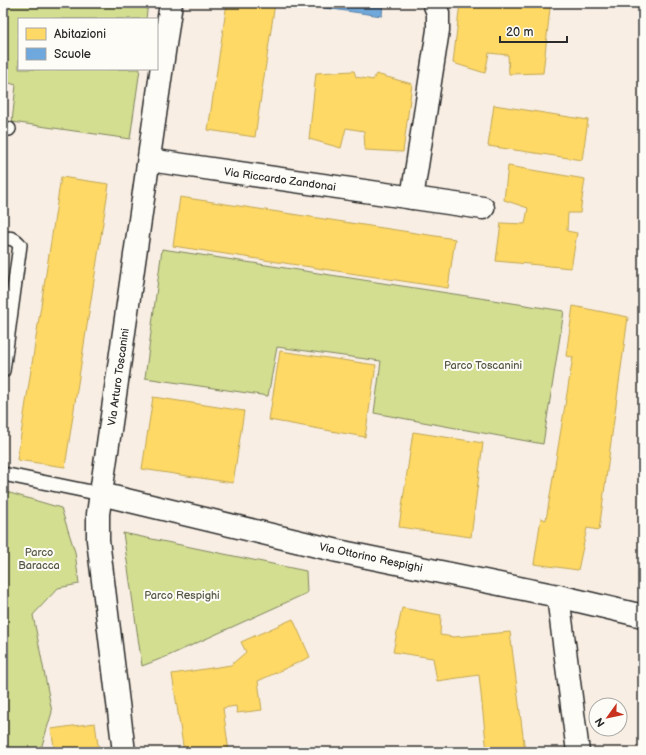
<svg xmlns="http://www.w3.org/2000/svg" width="646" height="755" viewBox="0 0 646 755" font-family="'Balsamiq Sans',sans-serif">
<rect width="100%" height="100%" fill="#f8eee3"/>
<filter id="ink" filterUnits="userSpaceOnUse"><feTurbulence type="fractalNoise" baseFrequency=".025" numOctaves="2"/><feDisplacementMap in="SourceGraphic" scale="8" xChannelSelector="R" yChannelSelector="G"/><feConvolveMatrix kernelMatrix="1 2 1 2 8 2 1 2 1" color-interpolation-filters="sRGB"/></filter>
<g filter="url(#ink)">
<g fill="#d3de91" stroke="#7f845e">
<path d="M3,3H148L146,19H19V69H140L130,139L12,122L16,85L3,81Z"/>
<path d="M162,249L564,311L543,444L374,413L381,361L277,347L268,396L145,378Z"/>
<path d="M3,491L61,508L75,552L79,584L58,588L33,615L52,712L40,752H22L3,745Z"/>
<path d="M123,533L306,571L307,593L168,656L142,666Z"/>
</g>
<g fill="#ffd966" stroke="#bfa554">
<path d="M227,3H275L255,137L208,130Z"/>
<path d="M460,3H505L517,5L518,3H533L550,8L543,73L509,74L508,55L489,53L485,73L453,63Z"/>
<path d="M354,71L356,77L373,80L376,74L412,84L403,152L365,150L364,131L346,128L341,148L309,139L316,73Z"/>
<path d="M494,105L588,120L582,160L488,146Z"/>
<path d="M508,166L585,179L580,213H568L567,231L577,233L571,268L496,261L501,223L525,224L528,208L504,200Z"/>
<path d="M61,177L109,184L65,467L17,460Z"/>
<path d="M180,197L455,239L448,288L173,246Z"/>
<path d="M573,306L628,317L599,530L587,528L578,570L534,564L541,518L546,520L573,357L566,356Z"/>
<path d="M280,351L376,365L365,437L269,420Z"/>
<path d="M153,397L244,411L233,483L142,469Z"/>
<path d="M413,432L483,443L471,537L399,527Z"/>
<path d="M402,608L441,615L440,635L454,637L510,632L525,752H487L479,675L437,681L433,658L393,652Z"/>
<path d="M293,619L310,657L258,681L262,710L237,713L236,706L223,708L229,752H184L172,674L231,665L246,652L241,642Z"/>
<path d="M95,723L99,752H55L51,729Z"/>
</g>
<path fill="#6fa8dc" stroke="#5b82a7" d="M303,3H383L382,16L303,5Z"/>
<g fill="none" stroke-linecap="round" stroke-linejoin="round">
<g stroke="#2b2b2b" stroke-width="16">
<g id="service">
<path d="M3,128L9,129"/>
<path d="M3,239C11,237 15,239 20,245L3,371"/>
<path d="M3,474L101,494"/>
</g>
</g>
<g stroke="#2b2b2b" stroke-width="25">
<g id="minor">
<path d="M149,160L483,208"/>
<path d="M412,198L438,30V13L434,3"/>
<path d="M101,494L338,551L558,596L643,616"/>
<path d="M558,596L578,752"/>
<path d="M124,752L98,540V514L171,3"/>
</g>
</g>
<use href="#service" stroke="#fdfcf7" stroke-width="13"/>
<use href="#minor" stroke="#fdfcf7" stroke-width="22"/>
</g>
</g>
<g text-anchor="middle" stroke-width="4" stroke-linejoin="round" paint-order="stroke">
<g font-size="11" fill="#2b2b2b" stroke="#fdfcf7">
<text transform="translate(280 179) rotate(8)" y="4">Via Riccardo Zandonai</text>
<text transform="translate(118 377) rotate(-82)" y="4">Via Arturo Toscanini</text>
<text transform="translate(371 557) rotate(12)" y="4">Via Ottorino Respighi</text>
</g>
<g font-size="11" fill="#555844" stroke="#fdfcf7">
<text x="483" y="369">Parco Toscanini</text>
<text x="39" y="556">Parco<tspan x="39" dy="13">Baracca</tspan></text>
<text x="182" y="599">Parco Respighi</text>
</g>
</g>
<rect width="646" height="755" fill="none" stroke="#fdfcf7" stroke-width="16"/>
<rect x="8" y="8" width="630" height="739" fill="none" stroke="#2b2b2b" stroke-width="1.5" filter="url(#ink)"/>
<rect x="18" y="18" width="140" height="52" fill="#fdfcf7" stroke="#a9a8a5"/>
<rect x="26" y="28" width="20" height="12" fill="#ffd966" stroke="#a9a8a5"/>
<text x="54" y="38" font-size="12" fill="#2b2b2b">Abitazioni</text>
<rect x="26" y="48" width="20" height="12" fill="#6fa8dc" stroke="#a9a8a5"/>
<text x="54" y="58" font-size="12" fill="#2b2b2b">Scuole</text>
<g transform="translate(608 717) rotate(237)"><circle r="19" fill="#fdfcf7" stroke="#a9a8a5"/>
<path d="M0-3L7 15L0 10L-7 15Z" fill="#c8321e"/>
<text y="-6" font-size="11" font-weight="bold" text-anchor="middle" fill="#2b2b2b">N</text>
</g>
<path d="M500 36v6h67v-6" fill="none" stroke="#2b2b2b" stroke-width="2"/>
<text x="506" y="36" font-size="12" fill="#2b2b2b" stroke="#fdfcf7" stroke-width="3" paint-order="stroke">20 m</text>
</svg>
